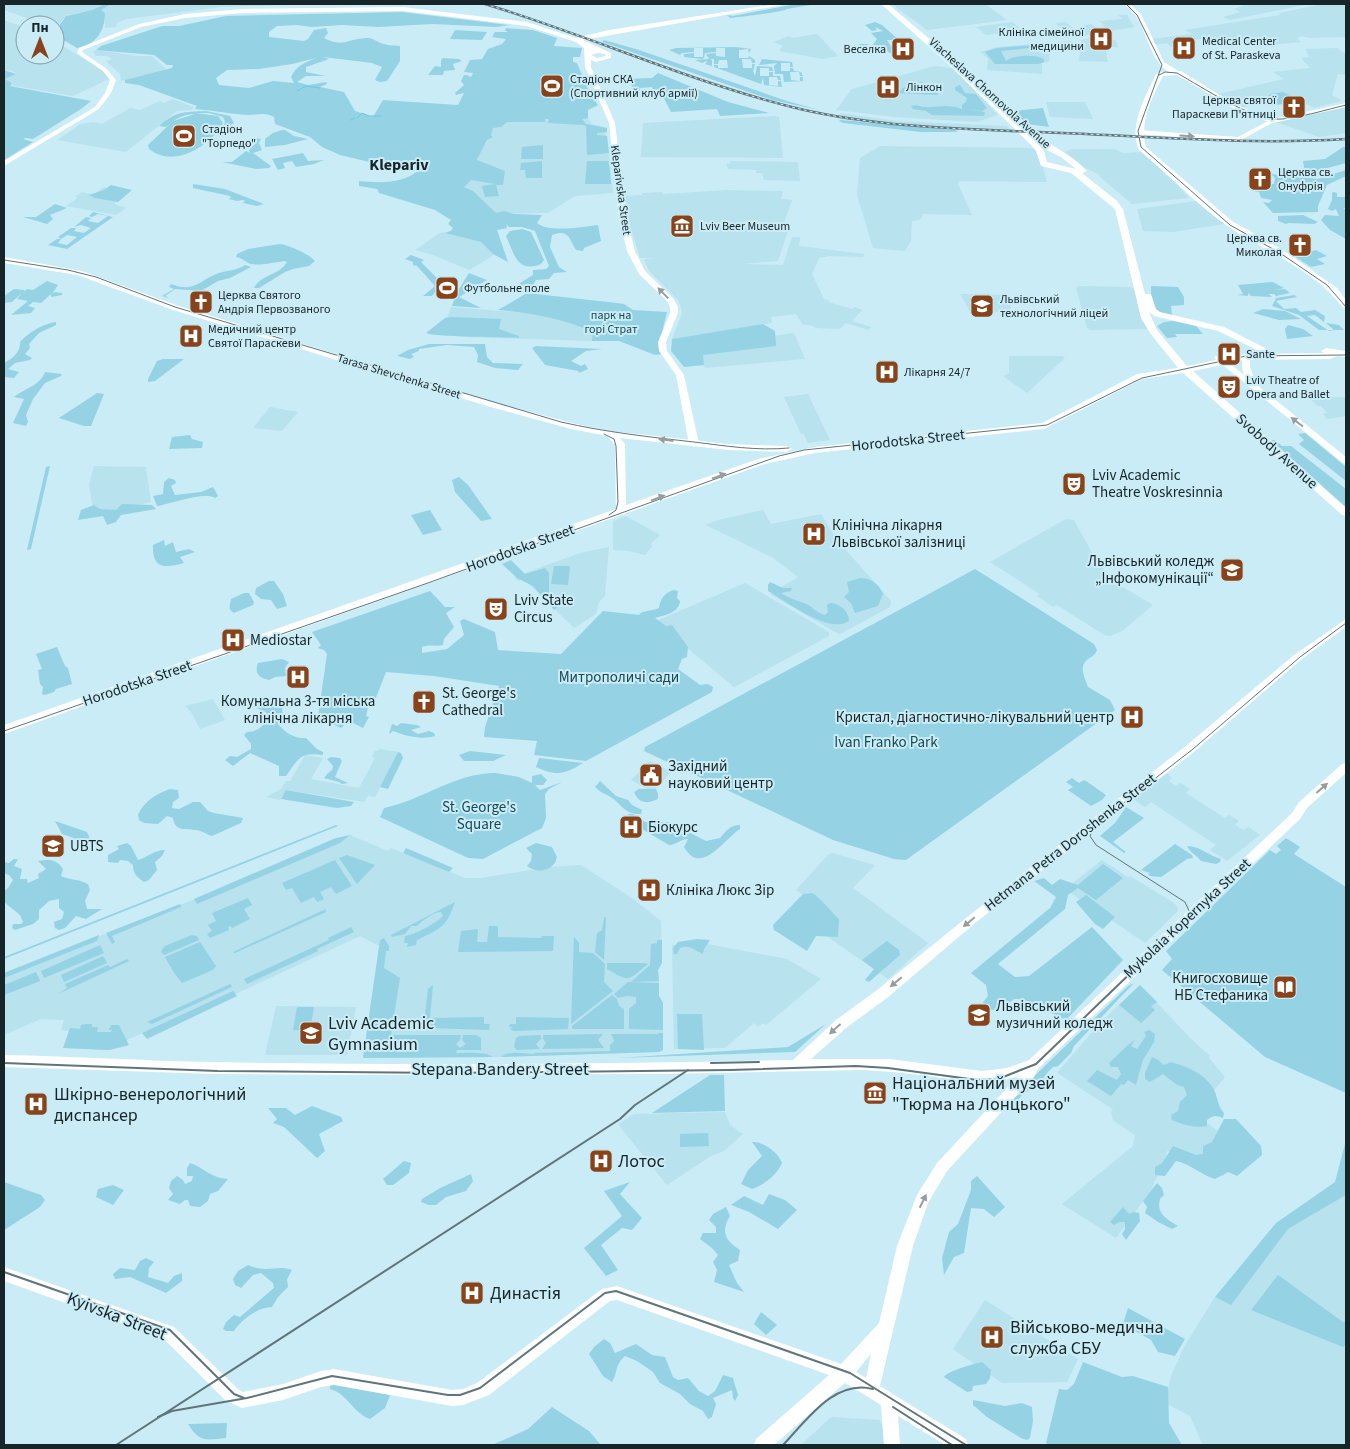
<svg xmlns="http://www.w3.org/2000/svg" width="1350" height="1449" viewBox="0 0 1350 1449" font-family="'Source Sans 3',sans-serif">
<rect width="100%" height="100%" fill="#caecf6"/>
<g fill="#b7e2ee">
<path d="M4,4H105L91,10L66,15L58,26H55L40,25L27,18L4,10Z"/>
<path d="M111,4H317L221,7L126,19L117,23L116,27L105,28V13L101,10Z"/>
<path d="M892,4H985L1007,20L927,30Z"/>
<path d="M1243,4H1309L1230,20L1223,17L1240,12L1234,9L1245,5Z"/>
<path d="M1316,4H1346V37L1310,38L1302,36L1297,38L1301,42L1251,47L1243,42L1221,45L1208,38L1183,41L1196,53L1184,54L1177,47H1171L1167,43L1155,45L1151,39L1192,34L1185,30L1280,15L1279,13L1317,5Z"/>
<path d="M1118,15H1127L1134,27L1072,38L1055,23L1066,22L1074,29L1090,24L1100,29L1105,26L1099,21L1122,19Z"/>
<path d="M4,20L25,28V55H55V41L104,72L109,79L73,96L10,85L13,83L5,79L17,73L4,69V42L8,41H4Z"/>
<path d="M1012,22L1022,30L986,35L976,27Z"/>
<path d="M817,34L838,56L822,59L779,51L783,46L774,42L789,36L792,38Z"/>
<path d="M1105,35L1116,41L1118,47H1105L1108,62L1079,61L1081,40Z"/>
<path d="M1070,41L1073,42L1072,52L1050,51L1049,62L1042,63V74L987,70L988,58L980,52L997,47Z"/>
<path d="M1337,48L1346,54V75L1338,74L1332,95L1342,101L1314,108L1301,101L1268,106L1262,103L1243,107L1218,94L1284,79L1273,72L1310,68L1301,58L1309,57L1305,49Z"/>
<path d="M100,50L136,56H152L167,70L142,77L121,81L120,74L106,61L112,59L107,56H96L93,51Z"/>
<path d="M935,66L953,68L998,115L977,122L895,117L836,110L852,89Z"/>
<path d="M173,99L194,107L191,110L177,111L126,152L57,140L81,124L93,122L102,124L130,108L140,110L160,101L164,103Z"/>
<path d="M1046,102H1085L1093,119L1050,117Z"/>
<path d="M1346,107V133L1319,137L1276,122Z"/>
<path d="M841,113L896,121L1006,126L1015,133L896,125L838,119Z"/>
<path d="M775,116L779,117L783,158L639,157L641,155L643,123Z"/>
<path d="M588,118L592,124L607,128V132L605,135L607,136L613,193L575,196L548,213L496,214L473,191L464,187L497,120Z"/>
<path d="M880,146L1031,148L1038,150L1047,182L960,181L958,184L972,215L923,214L920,220L912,221L911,241L905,251L873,248L857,195L860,158Z"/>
<path d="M1072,149H1114L1123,153L1141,152L1167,174H1162L1169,176L1189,198L1132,204L1099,176L1101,175L1085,168L1065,152Z"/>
<path d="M730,161L798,162L800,181L764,180L762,173H756V170L728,169L726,163L730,164Z"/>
<path d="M104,187L129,191L114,204L126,208L116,215L66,206L78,198L75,197L82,192L93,195Z"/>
<path d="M727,190L783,191L781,199L792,200L784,223L790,225L778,261L742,264L783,265L792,237H800L799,246L864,254L863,257L829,256L819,258L812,274L824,299L829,300L828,302L852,309L855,307L862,310L852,321L871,327L869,330L846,323L840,329L816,328L810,325H803L796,314L771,317L772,323L672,339L682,314L681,308L678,300L649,271L644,259L657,258H640L630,226L625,196L642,195V193L662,192L663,194Z"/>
<path d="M1197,201L1224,224L1173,232L1143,231L1137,209Z"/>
<path d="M451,231L481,242L493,254L491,257L469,270L433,255L415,250L440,233Z"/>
<path d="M1079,286L1131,287L1135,289L1148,329L1090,330L1087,328L1076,287Z"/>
<path d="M960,294L1009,295L1011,312L970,311Z"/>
<path d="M451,307L539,314L571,322L594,332L592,341L465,337L441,335Z"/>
<path d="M794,333L805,359L705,368L700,353L773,336Z"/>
<path d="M1009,356H1062L1065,358L1027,393L1003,376L1009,373Z"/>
<path d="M808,394L830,440L808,443L804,434H801L784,397Z"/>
<path d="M1308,397H1346V416L1327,419L1323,414L1327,413L1321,406H1318Z"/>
<path d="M270,407L298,412L282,431L253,428Z"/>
<path d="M94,466L146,467L151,502L94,515L89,485Z"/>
<path d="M763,510L771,524L821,514L837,540L891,601L890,607L840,634L835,632L770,594L798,577L773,558L706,525L718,520Z"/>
<path d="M626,516L660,535L651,543L652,546L645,555L629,551L613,550V521Z"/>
<path d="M1066,519L1074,520L1097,562L1119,585L1153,605L1122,631L1110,636L1104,635L1057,605L1053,607L1037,596L1040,594L990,562Z"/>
<path d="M609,547L605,596L599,602L596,614L574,628L524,579L518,581L514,577L580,553Z"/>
<path d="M745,583L829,632V636L734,687L685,646L635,630Z"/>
<path d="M213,699L225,720L200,729L191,712L185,706Z"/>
<path d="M380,749L398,752L375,797L368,796L364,802L287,790L280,800L266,797L281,789L286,781H290L305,755L323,758L311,779L359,788L375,758L372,757L375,751H378Z"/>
<path d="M650,761L671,772L653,792L631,780Z"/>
<path d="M1166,773L1172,778L1169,781L1176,786L1180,783L1190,789L1186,793L1225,818L1229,815L1239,821L1235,825L1244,830L1248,827L1260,835L1227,861L1210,850L1216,845L1151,802L1145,807L1133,799Z"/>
<path d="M350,835L388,851L391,848L465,878H481L549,867L581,865L632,898L661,921L662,963L658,970L659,996L663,1003V1050L659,1052L501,1057L363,1058L379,946L360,936L150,1034L147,1031L127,1040L128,1046L109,1050L63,1048L69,1031L61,1030L64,1020L41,1019L4,1035V973L185,903L336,838L339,843Z"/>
<path d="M832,853L875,865L853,888L928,943L888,979L818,930L827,912L796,890L828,855Z"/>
<path d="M1102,860L1128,877L1130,876L1174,903L1177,907L1178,911L1145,943L1065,889Z"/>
<path d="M707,944L787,959L821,979L766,1025L763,1023L758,1027L754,1023L725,1048L674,1049L672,945Z"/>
<path d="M1140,985L1190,1038L1210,1056L1209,1058L1225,1077L1195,1114L1246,1152L1223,1176L1167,1151L1163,1169L1155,1180L1152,1189L1116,1238L1062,1204L1133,1146L1135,1135L1113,1120L1111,1112L1113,1109L1111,1108L1057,1073L1098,1025Z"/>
<path d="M276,1006L356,1007L347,1055H265Z"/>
<path d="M725,1112L730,1125L743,1134L724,1151L711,1156L667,1185L620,1127L619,1124L634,1114Z"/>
<path d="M1346,1195V1445H1203L1190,1416L1165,1403L1171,1376L1184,1347L1215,1297L1231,1304L1288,1229Z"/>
<path d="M985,1300L1078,1359L1067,1382L1002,1383L953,1349Z"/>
<path d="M831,1417L880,1420L882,1424L884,1445H801Z"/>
</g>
<g fill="#95d3e4" fill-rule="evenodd">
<path d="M105,4H111L101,10L105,13C105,31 96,45 77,48L55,35V26H59L66,16L92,10Z"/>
<path d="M796,4H816L787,9C784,12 739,17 730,18L727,15L733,16Z"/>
<path d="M402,12L509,25L497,27L433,24L378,27L342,25L312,27L297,25L277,26L269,32V37L304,41L308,39L314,30L326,28L328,33L324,38C344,48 347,39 366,38C373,37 378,43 384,44C389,46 395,45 400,46V61L387,81L380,82L375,80L382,67L372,63L323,57L329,59L306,67V72L326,76H306L297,82L308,85L326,82L327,84L320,87L344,92L355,111L373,117L383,100L458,105L464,93L456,95L455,93L464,85L461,81L464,75H467L471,77L473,73L464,72L470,60L482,59L488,49L502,44L506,39L492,37L495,32H507V31H505L506,28L533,30L557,38L554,46L582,48L580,57H573V62L577,63L590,94L598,105L588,110V118L582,119L586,124L607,128V132L597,133V135L607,136L609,153L587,155L586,126L583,125L548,123L549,119H545V122H507L501,127L493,128L491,135L493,137L487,140L477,160L505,171L503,185H496L499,196L485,197L482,186L495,184L471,180L464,187L473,191L496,213L504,211L514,214L542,215L537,223C549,233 582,227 598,225L601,241L584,248L583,251L576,250C569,240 570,228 552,235L550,247L559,267L567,272L554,273L549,279L536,280L531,288L521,286L520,283L533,275V270L546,269L549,266L535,231L522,227H509L506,224L507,228L497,230L508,262L493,254L481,242L445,233L451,231L453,228L448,224L451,220L435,210L379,193L377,189L359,186V181C380,183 404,184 420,169H399L340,155L322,147L310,137L275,124L274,117C265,112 257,115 247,115C229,114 212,110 195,109L197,106L139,85L125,83V80L172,68L173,65H167L154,55L96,50L101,46L162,26H179L226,16ZM316,58C304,63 296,66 291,77L294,83L273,81L249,88L219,85L216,78L227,70L259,69L292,64Z"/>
<path d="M875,22L882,25L899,40H887L892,48L896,51L894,53H890L881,47L879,50L862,52L857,47L860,44H869L863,47L864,49H868L867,47L872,46L877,39L871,33L883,31L875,27L877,30L872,31L865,25Z"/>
<path d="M455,30L487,32L482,40L450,39Z"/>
<path d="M604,40L636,49L787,101L819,110L772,100L602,42Z"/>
<path d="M1069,42L1072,43L1071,51L1055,50L1050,46L1001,51L1006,61C1014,55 1035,54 1044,59V62L1038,64H995L985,52L997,48Z"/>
<path d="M736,47L751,49L749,53L748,49L739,50V58H748L749,56L755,60V63H752L751,59H742L743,68H752V64H755L753,71L755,76L757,66L772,67L773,71H769V68H760V76H769V72H773V76H780L781,80H778L777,77H769V85L778,86V81H781L782,87L764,85L763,78L761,84L714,67V65H718V68H728L727,60H719L718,64H714V59H710L712,60V66L705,64L707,62L706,61L702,63L695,60L709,59L706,54L716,53V56L725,57V48H716V52L705,53L704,58L702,59L684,57V54L694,53V57H703V48H694V52L682,53L680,55L669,50L676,48Z"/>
<path d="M443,58L459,59L462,61L453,64L455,70L444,71L443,75H428L435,66L441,67V60Z"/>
<path d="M762,59L792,62L793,67H790V63H781V71H790V68H793L794,71L801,72L803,76H800L799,72H790L791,80L800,81V77H803V81L784,82L783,74H775L774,66L777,63L759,65Z"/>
<path d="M4,70L16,74L5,79L12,83L10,86L91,101L81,109L33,139L26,138L23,139L33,142L4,160Z"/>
<path d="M658,73L728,102L769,113L720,116L717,109L671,112L659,89L653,90L652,87L640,88V91L635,92L628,79L652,78Z"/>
<path d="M922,82L929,88L936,89L938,91V95L898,93L903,88Z"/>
<path d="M960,85L965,93L976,94L987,108L982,111L966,109L985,112L984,116L932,115L926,111L913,109L911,106C917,105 919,106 924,107C937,108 947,103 962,109V105L966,102L967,98L955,90V87Z"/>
<path d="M1283,92L1301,101L1270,106L1266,103L1271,102L1267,97L1271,94Z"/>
<path d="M1043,108L1049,127L1027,124L1013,111Z"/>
<path d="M206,111L230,116L234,123L213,136L223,128L225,122L223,117L209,113H196L218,116L223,123C210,146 174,169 149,149L148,145L173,121L195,114C183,114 175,119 166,127L159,126C176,111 184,112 206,111Z"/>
<path d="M841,120L955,130L958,132H921L843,123L839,121Z"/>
<path d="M282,130H285L294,136L308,139L285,145L265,147V139L273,133Z"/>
<path d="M256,138L261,139L259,143L262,150L253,153L271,166L269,168L256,169L222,162H232L246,151L250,153L249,150L255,144L249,142Z"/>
<path d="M543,145V159H521L522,147Z"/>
<path d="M1343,147H1346V163L1316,171L1304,168L1303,161L1325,159Z"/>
<path d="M303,153L308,161L324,160L314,164L296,167L292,161L283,163L285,168L278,170L272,159Z"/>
<path d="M542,161V178H526L525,170H520L521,163Z"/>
<path d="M587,161H609L611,184H585Z"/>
<path d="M1346,170V176L1327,185L1318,206V212L1273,213L1263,202L1269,203L1272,200L1261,198L1259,192L1254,191L1251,184H1274L1275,178L1271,174L1318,179Z"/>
<path d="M193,184L225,189L264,204L257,206L243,203L245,201L243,200L237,201L229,199L231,197L230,196L193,188Z"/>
<path d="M111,185L132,190L118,202L95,198L89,195L104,190Z"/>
<path d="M1334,192L1337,193V197H1346V208H1343L1346,210V239L1330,230L1321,220L1325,215L1339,216L1336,209L1332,211L1328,209L1332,200V193Z"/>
<path d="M55,204L67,208L50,215L53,219L47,224L23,217H36Z"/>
<path d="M93,212L113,217L67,249L48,245L57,239H61L58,243L67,245L77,237L67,235L61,239L58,237L71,228H76L74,231L84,233L91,228L81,225L74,227L86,217L91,218L88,221L98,223L108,216L98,214L92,217L89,216Z"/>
<path d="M1303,215L1318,222L1314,224L1289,223L1286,224L1278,221V216Z"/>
<path d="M522,229L531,232L544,260L541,264C517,274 514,253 506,236L510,231Z"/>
<path d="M280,244C289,245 309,254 315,261L309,266L293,269L285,272L259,288H254C260,275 280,275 287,262L285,261C275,262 261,266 251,264C245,262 243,258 236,257L237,254L248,249Z"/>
<path d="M1316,250L1327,256L1317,259L1325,264L1311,267L1291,254L1303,252L1306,253Z"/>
<path d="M411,255L424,260L421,262L442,283L432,296H423L435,286L417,266L413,265V262L405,259Z"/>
<path d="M245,265L251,267L230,278L218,281L201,291L175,289L165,296L171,299L162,296L174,289L169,287L171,284C175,285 179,287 183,287C196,289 206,277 219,273C228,270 236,271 245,265Z"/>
<path d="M469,273L487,280L459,297L481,308L452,306L456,294Z"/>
<path d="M47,281L58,285L52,294L55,292L62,293V295L51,297V294L41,303L33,302L28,306L35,308L31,313L11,315L28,301L17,299L22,293L12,302L4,303V296L14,289L25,290L23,293L27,289L33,290Z"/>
<path d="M1273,282L1284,288L1275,290L1285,289L1290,293L1276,296L1274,294H1269L1272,297L1251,296L1248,293V296L1237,295L1243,294L1238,285Z"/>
<path d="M1151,286L1178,287L1184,297V305L1171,306L1172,315L1158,314L1151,300Z"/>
<path d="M527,293L617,303L624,304L633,310L667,312L663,328L665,331L662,354L655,355L619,341H592L593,332C562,318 532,313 498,310Z"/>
<path d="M1294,295L1297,297L1276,301L1284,309L1296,308L1301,312L1315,310L1325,316L1324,322L1315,315L1307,316L1329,331L1334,330L1326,323L1339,325L1344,330H1319L1299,315L1272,306L1276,298Z"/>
<path d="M1263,309L1285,311L1301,319L1279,320L1253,313Z"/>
<path d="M451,317L501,319L499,329L519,336V338C505,337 433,337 426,333L445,318Z"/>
<path d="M1173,321L1196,326L1203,334H1175L1177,337L1167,338L1157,326L1164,322Z"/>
<path d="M56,322V325L39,333L29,344L30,348L25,354L32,358L30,360L15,363L8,369L19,372L14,378L4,377V363C12,359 21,352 20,342C29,332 43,324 56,322Z"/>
<path d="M763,324L775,331L776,346L703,355L704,365L684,367L671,351L672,339Z"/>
<path d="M1288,325L1303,329L1313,336L1287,339L1285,329Z"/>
<path d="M429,344H485L487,357L493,363L523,364L518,370L495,368L477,362L478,355L474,347L447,345L419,349V351L411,354L414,357L410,359L397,356L408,350Z"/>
<path d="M536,346L602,349L586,351L571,361L581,366L585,364L588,369L579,373L578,371L545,365L532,348Z"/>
<path d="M163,359H184L155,381L148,382V379L157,361Z"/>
<path d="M45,372L62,374L61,376L45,383L33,399L26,415L28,422L26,426L13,423L24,399L14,397C23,389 40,386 45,372Z"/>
<path d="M97,393L104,394L91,426H84L59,418Z"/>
<path d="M1305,433L1346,467V481L1299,444L1304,440L1298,434Z"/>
<path d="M190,435L192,439L203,442L202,448L169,449L172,437Z"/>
<path d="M1271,440H1275L1282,446H1291L1346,489V507Z"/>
<path d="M50,466L31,549L27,550L46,467Z"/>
<path d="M459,477L468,485L492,519L481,521L455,492L452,480Z"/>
<path d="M169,478L175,480L176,483L171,486L175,495L201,492L213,487L218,496L215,498C205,491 170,504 157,506L153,496L163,494L164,482Z"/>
<path d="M122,504L152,505L156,509L121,515L116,522L107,525L103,516L78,520L81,510L94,505L100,509L116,510Z"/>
<path d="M430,510L442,530L423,535L411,515Z"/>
<path d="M164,540L165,546L173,542L176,552L189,549L195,552L180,557L184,563C166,568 152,570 153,545Z"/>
<path d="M511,560L525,574L545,568L549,573V597L567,600L554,610L533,586L517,578L502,564Z"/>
<path d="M554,566H570L568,585L551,584Z"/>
<path d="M975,569L1094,644L1097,650C1095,655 1093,656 1088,659C1078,666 1085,678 1088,687L1110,700L1115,710L906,860L894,859L833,840L644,751L645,747Z"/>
<path d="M860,578C871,578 879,584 883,594L878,606L855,613L851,603L844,597L849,592L847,582Z"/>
<path d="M269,581H274L283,594L287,606L277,609L271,600L261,599L255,594L256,588Z"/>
<path d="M770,582L783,588H792L791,591L781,593C788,598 796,600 804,603C812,606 816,613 825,615L828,612L827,605L830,603C839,603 849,611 849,621C829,635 786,601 768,591V585Z"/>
<path d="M674,590L678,591L677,598L680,601C679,613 665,615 655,618L666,626L672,625L688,647L687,657L682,659L678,669L700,685L708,684L713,687L712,692L586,761L534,755L537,741L484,737L485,727L499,686L434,676L386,672L375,700H370L366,716L369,717L363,728L349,721L341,728L318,717L327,654L324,650L318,648L321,645L312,632L430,591L445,607H455L446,613L454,627L444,639L443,645C436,647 430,644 422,647V653L447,649L464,635L460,621L464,619L495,632L498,650L561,654L603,611L640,615L639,614C645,610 652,611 659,608C660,599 665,592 674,590Z"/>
<path d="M244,593H249L254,602L253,605L234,613C227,609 230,606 231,599Z"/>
<path d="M57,647L65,666L68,668L72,684L56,689L54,692L45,695L42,694L43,687L40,684L38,670L42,669L36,654Z"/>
<path d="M282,659L289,662L285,668L286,676L275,677L269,680C259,678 254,673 258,663Z"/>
<path d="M272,696L281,697L283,718L278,724C286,733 294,739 306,738L317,749L323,752V755C300,752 299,758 286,776H279V766L250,753L233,766L225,760L230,756L237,757L251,749V744L244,735L247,732C258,731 262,728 267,718L266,712L249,705L256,698L261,702H268Z"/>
<path d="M401,723L417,725L421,727L411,730L418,734L429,731L434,733L435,736C421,740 406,736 393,731L389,734L392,724L397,726Z"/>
<path d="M470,751L506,755L493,761H464L459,755Z"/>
<path d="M398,752L401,753L403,758L388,789L380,787Z"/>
<path d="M331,757L340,758L342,761L335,777L348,783L342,784L339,782L324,778L328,773L332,770L333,766L327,759Z"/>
<path d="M539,758L583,763C564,775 556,776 536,767Z"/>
<path d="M496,773L519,777L532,783V776L541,774L547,780L543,785H535L540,790L562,782L549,789L545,794L546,818L542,828L483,859L468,858L380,817L384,808C423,800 454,773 496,773Z"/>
<path d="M1072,778L1079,783L1084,780L1086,781L1106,795L1102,800L1091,806L1068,790L1073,787L1066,782Z"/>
<path d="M600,781L616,796L628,800L632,805L642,810L641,814C623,815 621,802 609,796C603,793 600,792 595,787Z"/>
<path d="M170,789L178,790L179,798L173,802L172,808L179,809L193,802H200L208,811L214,813L243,818L241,823L212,836C208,835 204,832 200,831C189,827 175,834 173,818L167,816L158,824L144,823L139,820L138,815C144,801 156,794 170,789Z"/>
<path d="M639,789H656L658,794V799C647,804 639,804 634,792Z"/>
<path d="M286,790L354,802L351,806L337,808L281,799Z"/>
<path d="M1126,807L1144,818L1113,842L1126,852L1124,853L1100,836L1115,823Z"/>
<path d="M628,814H633L645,822H669L706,841L720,838C726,831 730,825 740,825V829C724,839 701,877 684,847L688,839C680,839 677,845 669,845L635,825Z"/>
<path d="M55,821L87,832L90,839L85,842L62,834Z"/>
<path d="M336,825L338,826L4,959V957Z"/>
<path d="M350,835L340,843L197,904L194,899L336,838Z"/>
<path d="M1286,838L1300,847L1294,854L1346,887V1093L1265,1057L1162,970L1172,959L1166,951L1270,850L1276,854L1281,850L1277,846Z"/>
<path d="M127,843L131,846L138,860C148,857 154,850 165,850L162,856L155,862L157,870L149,880L144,882C137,877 133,874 133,865L128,861L120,860L118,863L108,862V855L119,849L117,846Z"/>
<path d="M536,843L552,847L557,857L555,863C547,872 537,873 527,866L531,861L532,854L526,848Z"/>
<path d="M1175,844L1192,855L1193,858L1187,859L1161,877L1150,876L1148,874L1150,873L1141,870Z"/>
<path d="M1187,846C1200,846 1209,856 1221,859L1220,862L1216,864L1201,861C1197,855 1191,854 1187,846Z"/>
<path d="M406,848L453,868L449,872L403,853Z"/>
<path d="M347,855L375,865L357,884L339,858Z"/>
<path d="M14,859H18L14,866L22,869L20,879H27L28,883L39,878L38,874L46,869L38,861C49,859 57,859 63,869L61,876C70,880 79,879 88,884L90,890L85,901L87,909H102L86,919L76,916L65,928L59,930L55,928L54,922L62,919L64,912L59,908V899L49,901L39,910V919L33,924L15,930L12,928L13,924H21L23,922L20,915L4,902V891L8,888L13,880L9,875L4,873V862L9,863Z"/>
<path d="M335,860L352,886L336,894L331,887L320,892L324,899L317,902L314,897L301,903L292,888L286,890L282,883Z"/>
<path d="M1103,864L1123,878L1096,900L1078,888L1068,895L1065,909L998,964L1015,977L1029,976L1092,927L1123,960L1066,1020L1022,999H1014C1004,1008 999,1013 986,1008L983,1002L988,996L986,985L971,973L1050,908L1056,897L1034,881L1044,878L1052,885L1060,879L1078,885Z"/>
<path d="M812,893C821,898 831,912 839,919L838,937L816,936L807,951L774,930L773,925L803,894Z"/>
<path d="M1086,895L1115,917L1103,929L1095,924L1076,902Z"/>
<path d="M248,898L252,905L244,909L250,919L232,928L231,926L228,927L229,930L210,938L207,934L212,931L208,925L216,921L212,913Z"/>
<path d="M455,902C446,928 441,928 417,940L416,945L407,947L408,943H404L405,936C416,934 435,924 443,916L441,912C434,912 423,920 417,926H411L405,934L392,937L391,935Z"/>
<path d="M180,904L181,907L112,936L115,942L112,944L106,933Z"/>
<path d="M326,909V912L235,953L233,952Z"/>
<path d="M606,917L604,960L595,952L597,933L602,930L604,918Z"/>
<path d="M489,926H498V937L541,938L542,936H554L553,951L458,952L461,931L478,929L477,942H487Z"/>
<path d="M351,927L354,932L317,949L318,951L247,984L244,979L329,940L328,938Z"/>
<path d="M99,935L97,941L4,978V973Z"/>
<path d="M192,935L197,936L199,940L164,955L161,951L165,946Z"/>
<path d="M574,937L579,943V952L593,953L605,964L604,982L613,991L571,1024Z"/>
<path d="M384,938L389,946V951H386L384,968L400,978L391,1035H461L460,1040L456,1044L460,1048L466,1044L462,1040L463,1035H476L481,1038V1050H457L456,1053C468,1053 485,1051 493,1057L363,1058L380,940Z"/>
<path d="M697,939L710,940L704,949L703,954C694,950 689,944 680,948L677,954H674L673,948L678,942Z"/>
<path d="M657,940H662V963L658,970L659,981L631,982L650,965L651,944L657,943Z"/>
<path d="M887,941L899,950L900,955L869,982L865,980L874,969L862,960Z"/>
<path d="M200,942L216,966L213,970L182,983L174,973L165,957Z"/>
<path d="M100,945L104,953L44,978L41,971Z"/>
<path d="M103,956L107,963L64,982L61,975Z"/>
<path d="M127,959L129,961L58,994L67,988L65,984L108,965L110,967Z"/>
<path d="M607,963H645L648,964C626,981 632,983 607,969Z"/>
<path d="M36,972L40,981L4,995V985Z"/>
<path d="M628,982L659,983V996L663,1003V1030L629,1029V1009L636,1003V997L627,996L618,998L614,994Z"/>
<path d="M1134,983L1074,1046L1071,1053L1058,1066L1053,1067L1047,1073L1038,1085L1024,1093L1014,1104L1002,1111L1022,1089H1028L1029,1087L1026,1084L1128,986Z"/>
<path d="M230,984L232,987L152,1024L147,1022Z"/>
<path d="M433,985L430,1018L484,1017V1024H490L489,1030L426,1028L424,1023L428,989Z"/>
<path d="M1140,985L1157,1002L1151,1006L1155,1010L1141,1023L1119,1005Z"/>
<path d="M233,991L237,996L147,1039L142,1033Z"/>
<path d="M612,995L617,999L619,1006L624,1009V1029H572V1026Z"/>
<path d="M297,1007H314L310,1030H293Z"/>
<path d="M677,1014H702L704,1050L678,1049Z"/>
<path d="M516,1017L569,1018L568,1029L514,1031L510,1029L513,1027H509L510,1024H516Z"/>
<path d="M86,1024H92V1027H98L97,1032H111L112,1030H109L111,1025H119L129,1045L109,1050L63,1048L70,1028L80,1029L81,1025Z"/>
<path d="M826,1024L795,1052L618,1058L788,1047Z"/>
<path d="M1149,1030L1155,1034L1154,1042L1143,1060L1136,1085L1128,1080L1124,1085L1121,1084L1111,1096L1087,1081L1097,1070L1117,1080L1121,1074L1118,1067H1111L1109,1063L1129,1044L1135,1040L1131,1046L1137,1049L1146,1036L1144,1032Z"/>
<path d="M659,1033H663V1050L659,1052L501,1057C511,1050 523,1054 534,1054V1053L610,1051V1045L614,1041L611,1034H658Z"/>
<path d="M603,1034L598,1040L604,1048L542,1049L546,1043L543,1039V1035Z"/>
<path d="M541,1035V1039L536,1044L540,1049L517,1050L514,1047L516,1038L519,1036Z"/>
<path d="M1152,1057L1158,1060L1164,1065L1171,1062C1188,1067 1207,1074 1215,1092C1218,1100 1218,1106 1224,1113L1223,1118C1216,1115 1213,1115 1207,1120V1126C1193,1128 1184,1125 1172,1120L1171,1115L1178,1111L1180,1102L1187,1095L1184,1087L1177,1085L1163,1074L1150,1082L1145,1079V1073Z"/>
<path d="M710,1075H724L725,1111L652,1113Z"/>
<path d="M312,1106L341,1117L343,1121L319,1134L325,1151L317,1158L284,1127L273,1123L277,1119L268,1108H286L295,1115Z"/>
<path d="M1224,1119H1236L1261,1146L1262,1155L1237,1176L1228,1172L1215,1179C1201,1175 1191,1164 1176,1161L1165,1176L1155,1175V1167L1162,1163L1173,1146L1196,1155L1203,1154V1146L1212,1142Z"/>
<path d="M708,1133L709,1146L680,1147V1134Z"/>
<path d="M1346,1140V1195L1288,1229L1231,1305L1215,1297L1276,1223L1335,1182Z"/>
<path d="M752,1142C763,1141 779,1153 782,1163C777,1175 764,1185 752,1189L741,1184L748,1170L762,1156Z"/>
<path d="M404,1161L411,1163L409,1173L393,1185H387L383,1179Z"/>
<path d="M190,1163C204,1168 213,1179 228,1179L218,1191L210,1194L208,1201L200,1207L190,1206L188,1200H185L180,1204L168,1200L173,1194L169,1188L171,1181L177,1176L183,1180L185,1184L192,1181L193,1176H187V1168Z"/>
<path d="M471,1174L473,1181L466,1191L446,1197L436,1205H429L421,1202L422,1199L440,1188Z"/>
<path d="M977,1176L1005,1207L994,1217L984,1209L971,1208L964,1253L954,1257L944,1275L942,1258L949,1232L958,1224L971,1190V1181Z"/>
<path d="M4,1182L41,1195L45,1200L40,1207L4,1230Z"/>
<path d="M630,1182L620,1194L642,1218L632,1230L622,1228L601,1245L618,1270L606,1276L584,1248L622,1216L604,1191Z"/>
<path d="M1157,1183L1162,1188L1164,1195L1160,1199C1156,1214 1167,1219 1178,1226L1172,1229L1158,1222L1145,1213L1147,1207L1143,1201Z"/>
<path d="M113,1185L124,1190L113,1205L96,1197L98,1189Z"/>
<path d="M769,1194L785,1200L797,1210L778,1229L749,1212L731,1205L744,1196L763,1205Z"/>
<path d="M726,1207L730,1216C720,1232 726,1241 740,1250L738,1261L729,1265L737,1283L744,1292L714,1282L717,1270L713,1262L718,1255L713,1249L700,1239L703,1233H716V1227L709,1220L713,1214Z"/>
<path d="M1123,1207L1129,1214L1134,1212L1139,1213L1140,1221L1126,1240L1122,1234L1125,1229V1222H1119L1114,1225L1110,1222Z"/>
<path d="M146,1258L154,1262L149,1268L148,1277L168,1283L174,1276L182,1273V1281L166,1293L130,1277L115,1279L113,1274L120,1268L135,1270L140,1261Z"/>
<path d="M248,1265C268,1274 276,1264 292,1270L287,1279L288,1287L278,1297L272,1307C258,1307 241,1320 234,1331H226L223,1329L226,1322L234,1315L240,1317L274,1288L273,1283L261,1273L253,1275L241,1288L235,1285L233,1279L238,1271Z"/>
<path d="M1278,1275L1343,1322H1346V1344L1343,1347L1251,1310Z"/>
<path d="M1128,1308L1185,1339L1175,1356L1158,1352L1151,1340L1123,1324Z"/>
<path d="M761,1312L777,1325L766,1335L754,1324Z"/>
<path d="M604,1339L610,1343L615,1353L636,1344L652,1355L665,1357L673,1377L678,1380L688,1378L699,1391L708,1396L715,1391L723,1375L733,1378L738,1395L735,1401L733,1398L732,1390L713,1398L716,1404L712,1417L708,1419L703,1411L690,1404L680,1394L660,1383L653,1372L637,1361L625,1356C614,1366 618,1373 612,1382L603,1376L589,1354L594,1347Z"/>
<path d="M982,1362L991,1370L990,1378L986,1384L973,1386L972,1391L967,1392L944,1377C947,1371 974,1364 982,1362Z"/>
<path d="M1083,1362L1122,1377L1133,1376L1168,1387L1169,1423L1182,1445H1049L1046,1443L1059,1389L1067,1390L1074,1384Z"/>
<path d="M330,1383L390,1395L385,1408L370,1419C353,1413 347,1393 330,1389Z"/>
<path d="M973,1400L1005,1406L1022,1403L1032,1407L1033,1421L1030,1438L1027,1440L1021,1438L987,1417L973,1405Z"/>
<path d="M552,1407L589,1431L601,1445H492L528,1429Z"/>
<path d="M227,1423L226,1438C206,1440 200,1443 188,1424Z"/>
</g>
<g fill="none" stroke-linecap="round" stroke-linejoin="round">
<g stroke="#61cbe5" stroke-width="1">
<path d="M297,91L306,86L320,88"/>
<path d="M357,118L362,113L369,116H381"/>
<path d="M351,120L355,118"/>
</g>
<g fill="#fff" fill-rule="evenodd">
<path d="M776,4H789L583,40L611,53V58L596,62L591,60V67L615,123L627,220L635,251L645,271L673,298L678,307V313L666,342L667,351L684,375L699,444L694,447L689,444L676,375L659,351L658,342L670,313V307L667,301L639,274L627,251L619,220L609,123L585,67L584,48L576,42L526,26L403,11L242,13L185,18L141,27L83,50L82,52L107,69L116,80L111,93L99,109L4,166V161L95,107L105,93L110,80L103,71L77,53L79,48L139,24L185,14L242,9L403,7L527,22L576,38L609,30ZM598,53L605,54L606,56L597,58L591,55Z"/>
<path d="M1124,4H1130L1141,14L1164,62L1180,72V74C1153,76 1148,32 1135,15C1132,11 1127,8 1124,4Z"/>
<path d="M1278,118L1280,119V121L1272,123L1239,141L1138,134L1135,132L1138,130L1238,137L1268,121Z"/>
<path d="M1246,354L1250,357V367L1256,384L1346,457V464L1343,463L1214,358L1215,356H1221L1244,375L1242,367V357Z"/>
<path d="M1346,619V627L1302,659L1195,751L974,924L887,998L846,1028L811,1059H890L982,1071L1007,1068L1029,1060L1292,813L1299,802L1342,764L1346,763V773L1307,808L1300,819L1039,1068L1034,1077L947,1171L928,1203L913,1246L880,1386L966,1439L968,1445H945L898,1416L900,1445H884L881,1405L845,1383L774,1445H754L756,1439L829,1375L617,1300L610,1301L489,1395L463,1405L452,1406L334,1385L321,1387L283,1400L242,1408L226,1401L163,1338L4,1281V1267L174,1327L238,1389L243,1392L283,1384L321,1371L334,1369L452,1390L463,1389L477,1383L602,1289L617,1286L841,1364L879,1323L897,1246L917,1195L937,1163L1018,1076C988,1087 958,1080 928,1076C906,1073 884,1071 862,1070L666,1074L353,1075L213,1074L4,1067V1055C74,1056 144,1061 214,1062C407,1066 600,1064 793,1060L836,1020L877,990L966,918L1187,745L1294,655ZM871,1354L866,1378L856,1372Z"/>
</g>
<g fill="#fff" fill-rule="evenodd">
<path d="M881,4H888L951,57L1031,136L1038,134C1053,148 1073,155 1087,171L1082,173L1117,201L1123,209L1145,294H1151L1156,309L1160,312L1224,327L1271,351L1266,354L1263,353L1218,331L1154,316L1149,312L1157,330L1187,366L1246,354L1324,353L1321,351L1326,348L1346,351V357L1338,356L1330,359L1246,360L1193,371L1346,508V516L1342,515L1183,373L1142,379L1044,429L815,453L765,464L4,734V725L616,509L615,445L607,436L571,429L487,406L173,310L77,275L4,263V257L82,271L179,306L493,402L576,424L610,431L728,444L787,446L792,449L787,452L728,450L620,438L625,444L626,505L758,459L815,447L1042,423L1137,374L1178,368L1150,333L1141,318L1115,209L1071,173L1041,166L1036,151L1031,145L945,61ZM1038,143L1043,148L1061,157L1076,169L1047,162L1044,151Z"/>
<path d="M1181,71C1210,88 1244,114 1278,118L1346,103V107L1278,122L1266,121L1235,109L1177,75L1163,76C1152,97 1139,123 1146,147L1232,221L1283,250L1337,288L1346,300V309L1343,308C1312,267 1266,253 1226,225C1195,203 1168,174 1139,150C1128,126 1146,95 1156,74L1160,72Z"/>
</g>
<g stroke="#60757b" stroke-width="1">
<path d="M1126,4L1137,15L1162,65L1138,131L1141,147L1230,225L1280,253L1327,285L1346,307"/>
<path d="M1159,75L1165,72L1177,73C1202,87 1254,122 1282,119C1303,117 1325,110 1346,105"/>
<path d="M4,260L68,270L96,277L175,307L561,422C605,432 649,437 694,442C726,446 757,451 789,448"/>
<path d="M604,434L614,439L616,446L618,502L616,510L609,515"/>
<path d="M4,731L425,584L779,456L804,450L1047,425L1142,378L1246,356L1346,355"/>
<path d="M1166,939L1191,915L1185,902L1096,845L1090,836L1094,826L1193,749L1300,657L1346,623"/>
</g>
<g stroke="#60757b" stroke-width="2">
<path d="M4,1063L218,1071L450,1073L730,1070L856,1066L888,1068L977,1080L998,1079L1036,1064L1167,938"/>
<path d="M711,1063L759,1062"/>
<path d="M4,1272L170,1330L234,1394L244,1398"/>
<path d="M893,1407L952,1445"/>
<path d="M158,1417L172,1411L247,1398L332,1376L448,1395H460L480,1388L605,1293L616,1291L850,1373L966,1445"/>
<path d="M116,1445L620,1119L635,1105L688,1070"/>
<path d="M783,1445C807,1420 834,1379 873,1389"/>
</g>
<g stroke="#60757b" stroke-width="2.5">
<path id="rail" d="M485,4C591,36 692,83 800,109C886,129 975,129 1063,133C1158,137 1251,145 1346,139"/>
</g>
<use href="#rail" stroke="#caecf6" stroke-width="1" stroke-dasharray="3" stroke-linecap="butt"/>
</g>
<defs><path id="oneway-solid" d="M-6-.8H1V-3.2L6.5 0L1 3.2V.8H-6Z" transform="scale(1.25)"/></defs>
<g fill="#979d9e">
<use href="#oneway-solid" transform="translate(1187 136) rotate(4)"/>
<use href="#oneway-solid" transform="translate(663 293) rotate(-134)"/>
<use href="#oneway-solid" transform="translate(1297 422) rotate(-143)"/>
<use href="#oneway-solid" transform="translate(666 440) rotate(-173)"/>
<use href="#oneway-solid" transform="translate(719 476) rotate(-20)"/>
<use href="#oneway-solid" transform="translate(658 498) rotate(-21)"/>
<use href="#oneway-solid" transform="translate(1322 788) rotate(-41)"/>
<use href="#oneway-solid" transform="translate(969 922) rotate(141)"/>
<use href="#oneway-solid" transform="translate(896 982) rotate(140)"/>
<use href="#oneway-solid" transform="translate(835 1029) rotate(138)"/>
<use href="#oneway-solid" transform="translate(923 1201) rotate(-64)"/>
</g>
<defs>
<g id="hospital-square" transform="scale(1.25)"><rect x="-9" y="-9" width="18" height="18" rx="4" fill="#88431a" stroke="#caecf6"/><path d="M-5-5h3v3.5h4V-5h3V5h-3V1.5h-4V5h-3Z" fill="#fff"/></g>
<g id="stadium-square" transform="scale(1.25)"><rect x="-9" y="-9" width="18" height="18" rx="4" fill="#88431a" stroke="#caecf6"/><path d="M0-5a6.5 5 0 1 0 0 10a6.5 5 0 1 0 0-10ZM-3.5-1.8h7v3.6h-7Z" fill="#fff"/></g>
<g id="church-square" transform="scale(1.25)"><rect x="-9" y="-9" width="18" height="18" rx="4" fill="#88431a" stroke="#caecf6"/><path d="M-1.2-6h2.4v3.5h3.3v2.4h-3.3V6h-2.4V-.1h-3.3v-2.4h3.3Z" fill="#fff"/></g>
<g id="museum-square" transform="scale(1.25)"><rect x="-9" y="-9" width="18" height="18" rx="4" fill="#88431a" stroke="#caecf6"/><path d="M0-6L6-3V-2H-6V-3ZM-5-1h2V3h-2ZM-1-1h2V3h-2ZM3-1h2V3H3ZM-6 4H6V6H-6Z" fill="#fff"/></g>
<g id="university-square" transform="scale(1.25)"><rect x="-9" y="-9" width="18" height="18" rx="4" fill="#88431a" stroke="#caecf6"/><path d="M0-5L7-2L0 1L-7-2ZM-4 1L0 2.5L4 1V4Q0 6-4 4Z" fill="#fff"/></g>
<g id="theatre-square" transform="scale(1.25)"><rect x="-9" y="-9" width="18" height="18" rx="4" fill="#88431a" stroke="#caecf6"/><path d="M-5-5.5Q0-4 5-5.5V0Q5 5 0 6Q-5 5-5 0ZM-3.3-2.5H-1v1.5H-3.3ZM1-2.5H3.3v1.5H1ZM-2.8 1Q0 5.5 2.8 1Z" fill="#fff"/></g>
<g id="civic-square" transform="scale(1.25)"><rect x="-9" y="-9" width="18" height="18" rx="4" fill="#88431a" stroke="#caecf6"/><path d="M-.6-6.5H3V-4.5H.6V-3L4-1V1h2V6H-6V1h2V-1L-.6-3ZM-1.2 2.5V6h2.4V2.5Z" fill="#fff"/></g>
<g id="library-square" transform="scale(1.25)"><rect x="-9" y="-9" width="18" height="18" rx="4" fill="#88431a" stroke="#caecf6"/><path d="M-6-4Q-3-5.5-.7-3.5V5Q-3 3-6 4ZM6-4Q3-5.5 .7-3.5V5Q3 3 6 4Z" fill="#fff"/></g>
<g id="school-square" transform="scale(1.25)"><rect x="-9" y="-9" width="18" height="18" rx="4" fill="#88431a" stroke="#caecf6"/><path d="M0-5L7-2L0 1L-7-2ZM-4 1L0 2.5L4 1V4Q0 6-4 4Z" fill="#fff"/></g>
</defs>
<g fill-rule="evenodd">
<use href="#hospital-square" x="1101" y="39"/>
<use href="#hospital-square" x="1184" y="48"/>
<use href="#hospital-square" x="903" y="49"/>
<use href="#stadium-square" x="552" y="86"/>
<use href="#hospital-square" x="888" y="87"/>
<use href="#church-square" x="1294" y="107"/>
<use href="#stadium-square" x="184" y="136"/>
<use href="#church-square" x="1260" y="179"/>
<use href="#museum-square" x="682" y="226"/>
<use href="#church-square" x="1300" y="245"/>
<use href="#stadium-square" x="447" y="288"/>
<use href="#church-square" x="201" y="302"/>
<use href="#university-square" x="982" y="306"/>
<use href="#hospital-square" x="191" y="336"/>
<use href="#hospital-square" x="1229" y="354"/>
<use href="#hospital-square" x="887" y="372"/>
<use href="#theatre-square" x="1229" y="387"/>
<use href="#theatre-square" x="1074" y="484"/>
<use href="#hospital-square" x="814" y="534"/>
<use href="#university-square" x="1232" y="570"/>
<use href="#theatre-square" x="496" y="609"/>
<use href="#hospital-square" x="233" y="640"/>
<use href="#hospital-square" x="298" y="677"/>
<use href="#church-square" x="424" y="702"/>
<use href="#hospital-square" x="1132" y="717"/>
<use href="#civic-square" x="651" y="775"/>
<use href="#hospital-square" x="631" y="827"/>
<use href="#university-square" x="53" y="846"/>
<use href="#hospital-square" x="649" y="890"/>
<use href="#library-square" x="1285" y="987"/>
<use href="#university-square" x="979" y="1015"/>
<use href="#school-square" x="311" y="1033"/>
<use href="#museum-square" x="875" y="1093"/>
<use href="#hospital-square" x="36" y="1104"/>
<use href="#hospital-square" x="601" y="1161"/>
<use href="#hospital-square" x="472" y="1293"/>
<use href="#hospital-square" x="992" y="1337"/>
</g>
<g text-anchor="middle" stroke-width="4" stroke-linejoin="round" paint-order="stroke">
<g font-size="12" fill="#182528" stroke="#caecf6" text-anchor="start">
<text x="1084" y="36" text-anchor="end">Клініка сімейної<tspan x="1084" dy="14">медицини</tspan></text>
<text x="1202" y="45">Medical Center<tspan x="1202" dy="14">of St. Paraskeva</tspan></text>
<text x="886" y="53" text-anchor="end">Веселка</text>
<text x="570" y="83">Стадіон СКА<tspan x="570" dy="14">(Спортивний клуб армії)</tspan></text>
<text x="906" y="91">Лінкон</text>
<text x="1276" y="104" text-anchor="end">Церква святої<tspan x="1276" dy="14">Параскеви П'ятниці</tspan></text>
<text x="202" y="133">Стадіон<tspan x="202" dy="14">"Торпедо"</tspan></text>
<text x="1278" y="176">Церква св.<tspan x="1278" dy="14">Онуфрія</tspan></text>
<text x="700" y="230">Lviv Beer Museum</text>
<text x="1282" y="242" text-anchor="end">Церква св.<tspan x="1282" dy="14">Миколая</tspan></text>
<text x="464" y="292">Футбольне поле</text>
<text x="218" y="299">Церква Святого<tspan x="218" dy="14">Андрія Первозваного</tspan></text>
<text x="1000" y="303">Львівський<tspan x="1000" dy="14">технологічний ліцей</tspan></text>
<text x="208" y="333">Медичний центр<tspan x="208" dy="14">Святої Параскеви</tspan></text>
<text x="1246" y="358">Sante</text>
<text x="904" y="376">Лікарня 24/7</text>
<text x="1246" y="384">Lviv Theatre of<tspan x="1246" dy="14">Opera and Ballet</tspan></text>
</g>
<g font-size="12" fill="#182528" stroke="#caecf6">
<text transform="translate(990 93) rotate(42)" y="4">Viacheslava Chornovola Avenue</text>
<text transform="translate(621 190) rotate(82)" y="4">Kleparivska Street</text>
<text transform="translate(399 376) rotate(17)" y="4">Tarasa Shevchenka Street</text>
</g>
<g font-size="12" fill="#194853" stroke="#caecf6">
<text x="611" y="319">парк на<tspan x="611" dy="14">горі Страт</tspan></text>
</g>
<g font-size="15" fill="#182528" stroke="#caecf6">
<text transform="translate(908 440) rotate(-6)" y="5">Horodotska Street</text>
<text transform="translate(1277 451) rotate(42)" y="5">Svobody Avenue</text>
<text transform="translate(520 548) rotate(-20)" y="5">Horodotska Street</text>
<text transform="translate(137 683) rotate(-19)" y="5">Horodotska Street</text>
<text transform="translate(1070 842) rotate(-38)" y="5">Hetmana Petra Doroshenka Street</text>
<text transform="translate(1187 918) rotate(-43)" y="5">Mykolaia Kopernyka Street</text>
</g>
<g font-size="15" fill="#182528" stroke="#caecf6" text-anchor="start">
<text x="1092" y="480">Lviv Academic<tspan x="1092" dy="17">Theatre Voskresinnia</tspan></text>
<text x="832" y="530">Клінічна лікарня<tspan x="832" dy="17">Львівської залізниці</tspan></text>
<text x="1214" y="566" text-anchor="end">Львівський коледж<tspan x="1214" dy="17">„Інфокомунікації“</tspan></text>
<text x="514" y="605">Lviv State<tspan x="514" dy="17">Circus</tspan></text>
<text x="250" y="645">Mediostar</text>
<text x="442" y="698">St. George's<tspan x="442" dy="17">Cathedral</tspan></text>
<text x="298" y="706" text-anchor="middle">Комунальна 3-тя міська<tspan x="298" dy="17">клінічна лікарня</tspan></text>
<text x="1114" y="722" text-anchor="end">Кристал, діагностично-лікувальний центр</text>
<text x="668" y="771">Західний<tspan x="668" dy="17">науковий центр</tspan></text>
<text x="648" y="832">Біокурс</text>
<text x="70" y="851">UBTS</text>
<text x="666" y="895">Клініка Люкс Зір</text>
<text x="1268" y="983" text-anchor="end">Книгосховище<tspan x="1268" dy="17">НБ Стефаника</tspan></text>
<text x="996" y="1011">Львівський<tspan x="996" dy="17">музичний коледж</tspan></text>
</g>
<g font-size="15" fill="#194853" stroke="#caecf6">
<text x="619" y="682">Митрополичі сади</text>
<text x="886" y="747">Ivan Franko Park</text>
<text x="479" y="812">St. George's<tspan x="479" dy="17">Square</tspan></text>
</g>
<g font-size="16" font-weight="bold" fill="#182528" stroke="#caecf6">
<text x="399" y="170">Klepariv</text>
</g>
<g font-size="18" fill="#182528" stroke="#caecf6" text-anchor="start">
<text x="328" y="1029">Lviv Academic<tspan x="328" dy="21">Gymnasium</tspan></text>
<text x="892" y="1089">Національний музей<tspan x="892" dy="21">"Тюрма на Лонцького"</tspan></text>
<text x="54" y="1100">Шкірно-венерологічний<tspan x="54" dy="21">диспансер</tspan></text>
<text x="618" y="1167">Лотос</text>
<text x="490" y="1299">Династія</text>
<text x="1010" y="1333">Військово-медична<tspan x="1010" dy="21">служба СБУ</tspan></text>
</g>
<g font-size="18" fill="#182528" stroke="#caecf6">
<text x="500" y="1075">Stepana Bandery Street</text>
<text transform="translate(117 1316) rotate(21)" y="6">Kyivska Street</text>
</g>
</g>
<rect width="1350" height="1449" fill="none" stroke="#182528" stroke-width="10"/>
<g transform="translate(40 40)"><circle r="24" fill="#caecf6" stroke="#839ca4"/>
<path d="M0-4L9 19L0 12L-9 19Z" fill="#88431a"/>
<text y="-8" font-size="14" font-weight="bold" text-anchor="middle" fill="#182528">Пн</text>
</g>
</svg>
